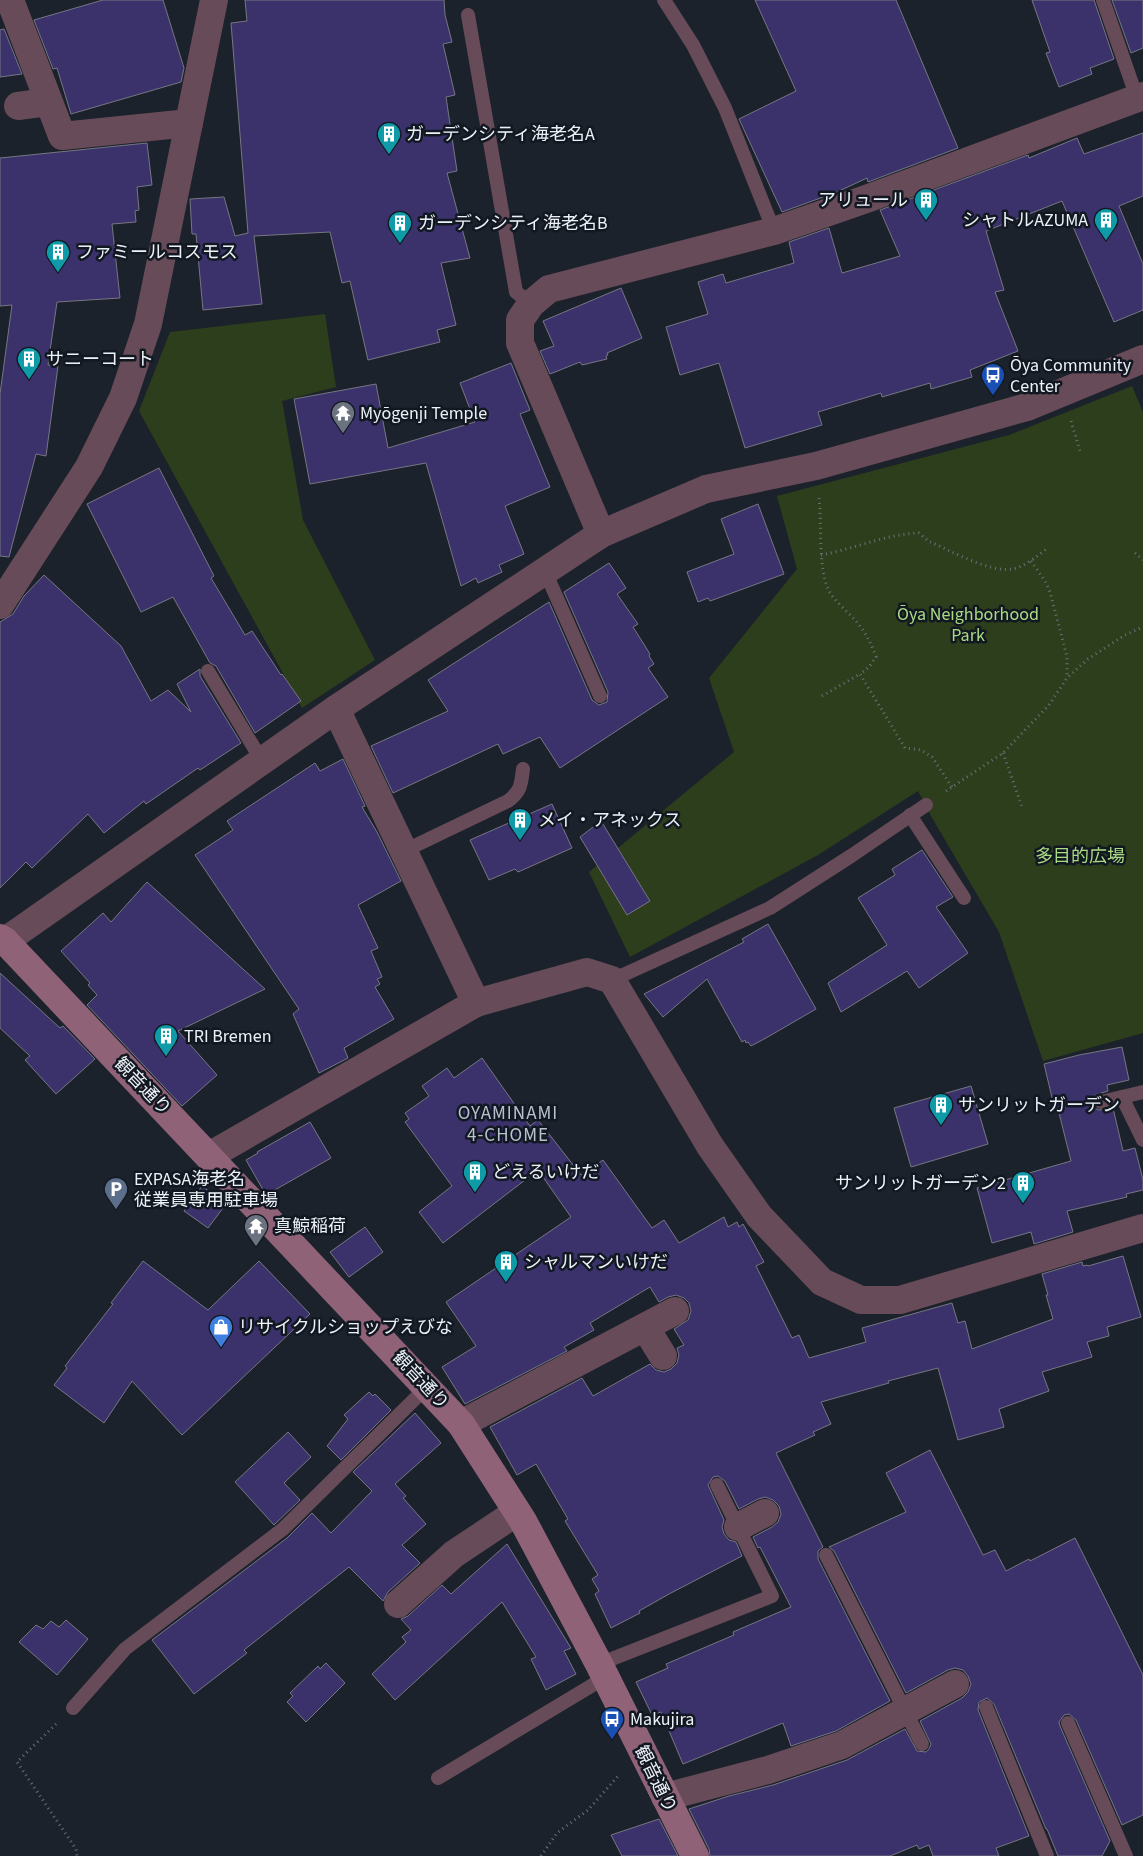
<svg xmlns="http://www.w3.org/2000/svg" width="1143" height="1856" viewBox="0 0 1143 1856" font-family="'Source Sans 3','Noto Sans JP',sans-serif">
<rect width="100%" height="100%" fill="#1b222b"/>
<g fill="#2c3e1b">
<path d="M325,314L336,387L282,401L303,520L375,660L302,708L139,411L170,332Z"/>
<path d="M1132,386L1143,412V1033L1043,1061L999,932L931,816L918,791L818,855L630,957L589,872L734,752L709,678L797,569L777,496L1009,435Z"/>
</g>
<g fill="#3b326c" stroke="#767683">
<path d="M103,0H163L184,68L181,82L71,114L57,68L53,69L34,20Z"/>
<path d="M245,0H444L445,15L452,42L443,44L455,95L446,97L457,171L447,173L470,258L441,263L456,325L437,330L440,342L368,360L350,281L342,283L330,232L254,236L262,304L203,310L196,234H192L190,199L224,197L235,236L248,233L231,23L247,21Z"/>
<path d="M755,0H896L958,148L868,182L867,178L837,192L782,212L739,119L796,91Z"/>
<path d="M1032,0H1094L1114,59L1090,68L1092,74L1059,87L1046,53L1050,52Z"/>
<path d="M1112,0H1143V48L1131,53Z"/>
<path d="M4,29L22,74L0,77V30Z"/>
<path d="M1143,133V196L1119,206L1143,264V310L1114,322L1062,201L986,231L1004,290L995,292L1018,351L970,370L972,377L931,389L930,383L882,397L881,393L818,412L822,425L745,448L719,363L680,375L666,327L708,314L698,282L723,274L726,283L794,263L789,242L829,228L842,273L900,256L880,210L1028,155L1029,158L1077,138L1084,154Z"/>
<path d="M147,143L152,185L137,187L139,210L135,211L136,222L112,224L120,298L57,302L48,365L58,366L46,456L36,454L9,557L0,556V394L12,305L0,306V158Z"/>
<path d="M621,288L642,338L607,353L608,355L606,356L607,359L582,365L580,362L550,374L540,351L554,346L543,321Z"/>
<path d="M511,363L530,410L520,414L550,487L505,506L524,554L499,565L502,572L478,583L476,578L461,586L426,463L310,484L294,399L376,384L388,448L475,422L460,383Z"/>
<path d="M159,468L214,576L211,578L245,635L252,631L281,675L282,674L301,701L255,733L216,666L210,663L173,597L141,612L87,504Z"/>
<path d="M758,504L784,574L710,601L708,598L698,602L687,572L734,554L721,519Z"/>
<path d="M609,563L626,588L617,594L638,624L633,627L650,654L649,656L654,664L648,668L668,697L560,768L540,737L503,754L498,744L393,793L371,746L448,711L428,680L549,602L592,700L599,705L607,702L608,692L564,592Z"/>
<path d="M44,575L121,646L151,701L168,690L191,712L177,684L200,669V676L241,743L200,770L198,768L146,804L144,801L104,833L88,814L32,868L26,862L0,888V622L13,614L24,596Z"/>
<path d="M343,759L365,806L362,807L377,832L401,881L358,905L378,948L371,951L382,977L377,979L380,984L375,987L394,1019L344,1048L348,1058L319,1073L293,1014L299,1009L195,855L233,830L227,821L315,763L320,771Z"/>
<path d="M552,804L572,848L518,872L515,869L489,880L470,840Z"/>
<path d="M601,821L650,901L627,915L580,837Z"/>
<path d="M922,850L953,897L936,907L968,953L919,988L907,971L841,1012L828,983L887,945L858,898L895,875L892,869Z"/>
<path d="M147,882L265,989L178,1031L217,1075L182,1106L87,1005L97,995L88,985L90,983L61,951L103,913L111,922Z"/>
<path d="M768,924L816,1009L766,1038L751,1046L748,1042L746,1043L745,1040L742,1042L707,979L663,1017L644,994L744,942L742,939Z"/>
<path d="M0,973L60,1028L63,1026L95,1059L56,1094L25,1060L30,1056L0,1028Z"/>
<path d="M1122,1047L1129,1080L1107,1085L1108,1091L1095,1095L1092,1104L1094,1108L1099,1110L1113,1108L1123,1151L1135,1148L1143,1180V1190L1126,1194L1127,1197L1067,1211L1073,1232L1034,1244L1031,1232L992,1243L977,1188L1071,1161L1057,1105L1054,1106L1044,1064L1079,1055Z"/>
<path d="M482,1058L530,1126L538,1120L581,1175L603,1160L652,1228L664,1220L679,1243L724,1217L728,1227L737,1222L739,1227L743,1224L764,1262L756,1266L792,1338L799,1335L809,1358L866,1342L862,1328L952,1303L958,1323L965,1321L972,1349L1053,1319L1046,1295H1048L1042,1274L1082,1262L1083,1266L1087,1265L1088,1266L1123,1256L1141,1317L1107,1327L1109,1336L1087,1342L1092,1357L1042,1372L1049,1391L999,1409L1004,1427L958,1440L938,1368L888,1381L889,1383L821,1402L831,1424L813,1432L815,1435L776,1453L823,1547L818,1551V1559L890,1701L836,1731L791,1746L783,1723L683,1764L661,1712L652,1715L636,1682L668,1668L666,1664L734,1635L733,1632L791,1607L760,1547L758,1548L753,1537L772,1527L778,1522L781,1514L779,1506L773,1500L765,1497L758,1499L739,1509L725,1481L718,1476L713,1477L708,1485L724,1520L722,1527L724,1534L729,1540L736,1542L742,1556L669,1594L639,1611L640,1613L611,1628L595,1594L599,1591L592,1579L598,1575L565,1521L568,1519L536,1464L517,1475L490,1427L582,1378L593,1396L650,1364L656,1370L664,1372L671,1369L677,1363L679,1355L677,1348L684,1345L674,1329L688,1320L691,1311L689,1303L684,1298L676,1295L668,1297L659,1302L650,1287L590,1323L594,1330L564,1347L567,1351L465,1404L442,1367L476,1346L446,1302L571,1217L538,1170L443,1243L419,1212L452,1186L405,1122L409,1119L405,1113L429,1096L422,1086L447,1068L454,1078Z"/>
<path d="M971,1086L988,1144L911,1167L894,1108Z"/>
<path d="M310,1122L331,1158L266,1195L246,1160L258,1153L257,1152Z"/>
<path d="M202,1186L226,1204L208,1228L184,1211Z"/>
<path d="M365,1227L383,1252L349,1277L330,1252Z"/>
<path d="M143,1261L208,1310L259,1261L310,1314L182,1435L132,1381L104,1423L54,1385L67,1368L65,1366L113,1304L111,1303Z"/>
<path d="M369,1392L373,1396L375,1394L391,1410L341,1460L327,1446L348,1419L344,1415Z"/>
<path d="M415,1413L441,1443L395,1484L406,1496L403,1498L426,1524L402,1545L420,1563L388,1592L383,1601L349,1567L244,1650L247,1653L194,1694L152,1640L287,1538L312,1513L331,1533L372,1491L353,1472Z"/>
<path d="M288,1432L311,1457L284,1483L300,1500L274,1525L235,1482Z"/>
<path d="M930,1450L983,1555L995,1550L1006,1571L1029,1559L1030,1561L1075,1538L1143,1675V1815L1122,1825L1076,1720L1069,1714L1064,1715L1059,1722L1060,1726L1110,1841L1102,1856H1058L1047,1829H1046L994,1704L987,1698L979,1702L978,1710L1029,1836L996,1848L999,1856H933L929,1845L919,1849L917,1845L890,1856H710L709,1849L689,1809L729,1796L773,1785L847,1760L905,1729L917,1751L926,1752L929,1749L931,1744L920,1721L962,1698L968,1692L971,1684L968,1676L963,1670L955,1668L948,1670L906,1693L834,1551L829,1547L906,1512L886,1473Z"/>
<path d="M507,1544L571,1648L564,1651L576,1674L546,1690L531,1659L536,1657L502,1602L395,1700L372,1674L406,1642L402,1637L411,1630L401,1619L408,1616L442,1585L451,1594Z"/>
<path d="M66,1620L88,1639L57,1675L19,1642L36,1625L43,1629L51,1621L59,1627Z"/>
<path d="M326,1663L345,1683L306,1722L287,1702L293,1696L290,1693L318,1666L320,1669Z"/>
<path d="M659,1819L678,1856H622L611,1835Z"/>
</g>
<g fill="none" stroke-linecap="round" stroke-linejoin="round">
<g stroke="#6b7179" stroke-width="3" stroke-dasharray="1 4" stroke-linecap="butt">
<path d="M1071,421L1080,451"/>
<path d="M819,498C822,524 818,566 828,589C834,601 846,610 855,620C865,631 871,643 876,657L869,667L860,674L905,748L921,750L932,757L952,787"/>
<path d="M1135,553L1143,560"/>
<path d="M821,555C854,549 886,534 919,533L928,541C950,550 989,573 1012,569C1025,567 1038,555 1048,548"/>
<path d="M1031,561L1045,581L1050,592L1067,657V677"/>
<path d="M822,696L860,674"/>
<path d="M1003,753L1022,807"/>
<path d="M946,791L1003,753L1049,705L1067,678L1088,659L1125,635L1143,627"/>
<path d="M56,1724L17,1762L76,1849L77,1856"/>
<path d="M541,1856L557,1833L588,1810L619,1775"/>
</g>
<g stroke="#684b58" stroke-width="14">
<path d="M664,0L693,45L725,108L774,231"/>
<path d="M1103,0L1137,98"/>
<path d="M468,15L516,292L531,304"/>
<path d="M545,571L600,696"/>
<path d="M208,671L262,761"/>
<path d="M910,815L964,898"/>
<path d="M404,851L508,801C521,791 521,785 523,769"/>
<path d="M612,980L770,908L851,856L926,805"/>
<path d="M1122,1097L1143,1140"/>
<path d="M1101,1102L1143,1092"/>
<path d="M826,1555L922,1744"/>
<path d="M599,1664L772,1596L717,1485"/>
<path d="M986,1707L1047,1856"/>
<path d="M73,1708L125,1649L283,1529L427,1387"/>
<path d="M1068,1723L1126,1856"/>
<path d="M438,1778L606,1677"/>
</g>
<g stroke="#684b58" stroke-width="28">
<path d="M10,0L62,136L189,123"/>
<path d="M18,106L48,102"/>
<path d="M601,534L520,343V320L531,304L549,289L774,231L869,198L1143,96"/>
<path d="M0,605L89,467L123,398L148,324L214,0"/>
<path d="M336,709L476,1003"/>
<path d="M5,941L336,709L601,534L706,489L816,466L1027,407L1143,359"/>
<path d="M209,1156L476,1003L587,972L612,980L710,1146L759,1216L822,1282L861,1300H900L1143,1228"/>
<path d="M645,1327L663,1356"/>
<path d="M461,1424L675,1311"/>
<path d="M738,1527L765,1513"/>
<path d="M398,1604L454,1554L517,1512"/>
<path d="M665,1797L768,1770L842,1745L955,1684"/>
</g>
<path stroke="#906277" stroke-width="28" d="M0,938L5,941L461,1424L523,1521L599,1664L695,1856"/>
</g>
<defs>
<g id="building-pin" transform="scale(1.25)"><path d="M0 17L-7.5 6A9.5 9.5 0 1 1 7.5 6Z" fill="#0f9aa8" stroke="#121821"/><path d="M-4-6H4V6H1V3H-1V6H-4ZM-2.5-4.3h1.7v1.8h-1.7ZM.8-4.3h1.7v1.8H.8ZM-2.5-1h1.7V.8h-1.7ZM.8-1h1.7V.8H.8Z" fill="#fff"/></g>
<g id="bus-pin" transform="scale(1.25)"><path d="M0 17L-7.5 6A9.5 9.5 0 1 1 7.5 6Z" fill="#1a4fb4" stroke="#121821"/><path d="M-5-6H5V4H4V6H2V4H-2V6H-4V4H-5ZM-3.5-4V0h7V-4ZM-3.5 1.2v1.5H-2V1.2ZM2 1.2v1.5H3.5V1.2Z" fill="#fff"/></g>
<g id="temple-pin" transform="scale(1.25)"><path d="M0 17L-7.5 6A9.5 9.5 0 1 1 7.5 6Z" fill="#6b7280" stroke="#121821"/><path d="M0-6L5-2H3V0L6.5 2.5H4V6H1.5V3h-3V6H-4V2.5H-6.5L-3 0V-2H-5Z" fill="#fff"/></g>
<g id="parking-pin" transform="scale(1.25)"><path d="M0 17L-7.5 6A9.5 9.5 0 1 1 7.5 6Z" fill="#5c6f8a" stroke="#121821"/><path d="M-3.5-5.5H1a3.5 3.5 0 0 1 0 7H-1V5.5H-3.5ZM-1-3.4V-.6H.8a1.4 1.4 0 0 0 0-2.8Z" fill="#fff"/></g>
<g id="shop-pin" transform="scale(1.25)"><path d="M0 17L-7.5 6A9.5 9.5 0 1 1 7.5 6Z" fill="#3f7fe0" stroke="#121821"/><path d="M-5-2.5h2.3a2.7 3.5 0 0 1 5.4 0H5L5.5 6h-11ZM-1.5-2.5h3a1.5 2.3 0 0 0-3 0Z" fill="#fff"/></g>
</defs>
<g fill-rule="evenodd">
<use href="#building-pin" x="389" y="134"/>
<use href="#building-pin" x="926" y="200"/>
<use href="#building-pin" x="1106" y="220"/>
<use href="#building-pin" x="400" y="223"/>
<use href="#building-pin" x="58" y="252"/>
<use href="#building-pin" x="29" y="359"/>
<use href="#bus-pin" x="993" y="375"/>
<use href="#temple-pin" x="343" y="413"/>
<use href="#building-pin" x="520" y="820"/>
<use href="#building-pin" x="166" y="1036"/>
<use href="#building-pin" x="941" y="1105"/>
<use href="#building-pin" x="475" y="1172"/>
<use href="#building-pin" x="1023" y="1183"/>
<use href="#parking-pin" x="116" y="1189"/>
<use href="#temple-pin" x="256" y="1226"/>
<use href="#building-pin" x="506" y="1262"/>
<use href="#shop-pin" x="221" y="1327"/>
<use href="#bus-pin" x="612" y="1719"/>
</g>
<g text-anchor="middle" stroke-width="5" stroke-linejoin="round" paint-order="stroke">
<g font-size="18" fill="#ecf1f7" stroke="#121821" text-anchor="start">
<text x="406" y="140">ガーデンシティ海老名A</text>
<text x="908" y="206" text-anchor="end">アリュール</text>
<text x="1088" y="226" text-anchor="end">シャトルAZUMA</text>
<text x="418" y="229">ガーデンシティ海老名B</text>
<text x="76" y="258">ファミールコスモス</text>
<text x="46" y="365">サニーコート</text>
<text x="1010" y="371">Ōya Community<tspan x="1010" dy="21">Center</tspan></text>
<text x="360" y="419">Myōgenji Temple</text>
<text x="538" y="826">メイ・アネックス</text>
<text x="184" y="1042">TRI Bremen</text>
<text x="958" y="1111">サンリットガーデン</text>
<text x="492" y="1178">どえるいけだ</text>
<text x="134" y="1185">EXPASA海老名<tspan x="134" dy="21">従業員専用駐車場</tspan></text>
<text x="1006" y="1189" text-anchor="end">サンリットガーデン2</text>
<text x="274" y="1232">真鯨稲荷</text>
<text x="524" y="1268">シャルマンいけだ</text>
<text x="238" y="1333">リサイクルショップえびな</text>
<text x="630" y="1725">Makujira</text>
</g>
<g font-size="18" fill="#aada82" stroke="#121821">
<text x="968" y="620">Ōya Neighborhood<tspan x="968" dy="21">Park</tspan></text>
<text x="1080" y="862">多目的広場</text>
</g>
<g font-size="18" fill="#ecf1f7" stroke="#121821">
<text transform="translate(143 1086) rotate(46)" y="6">観音通り</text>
<text transform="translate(421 1380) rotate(47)" y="6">観音通り</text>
<text transform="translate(656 1779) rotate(64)" y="6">観音通り</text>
</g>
<g font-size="19" letter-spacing="1" fill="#b8c1ce" stroke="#121821">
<text x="508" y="1119">OYAMINAMI<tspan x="508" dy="22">4-CHOME</tspan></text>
</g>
</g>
</svg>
